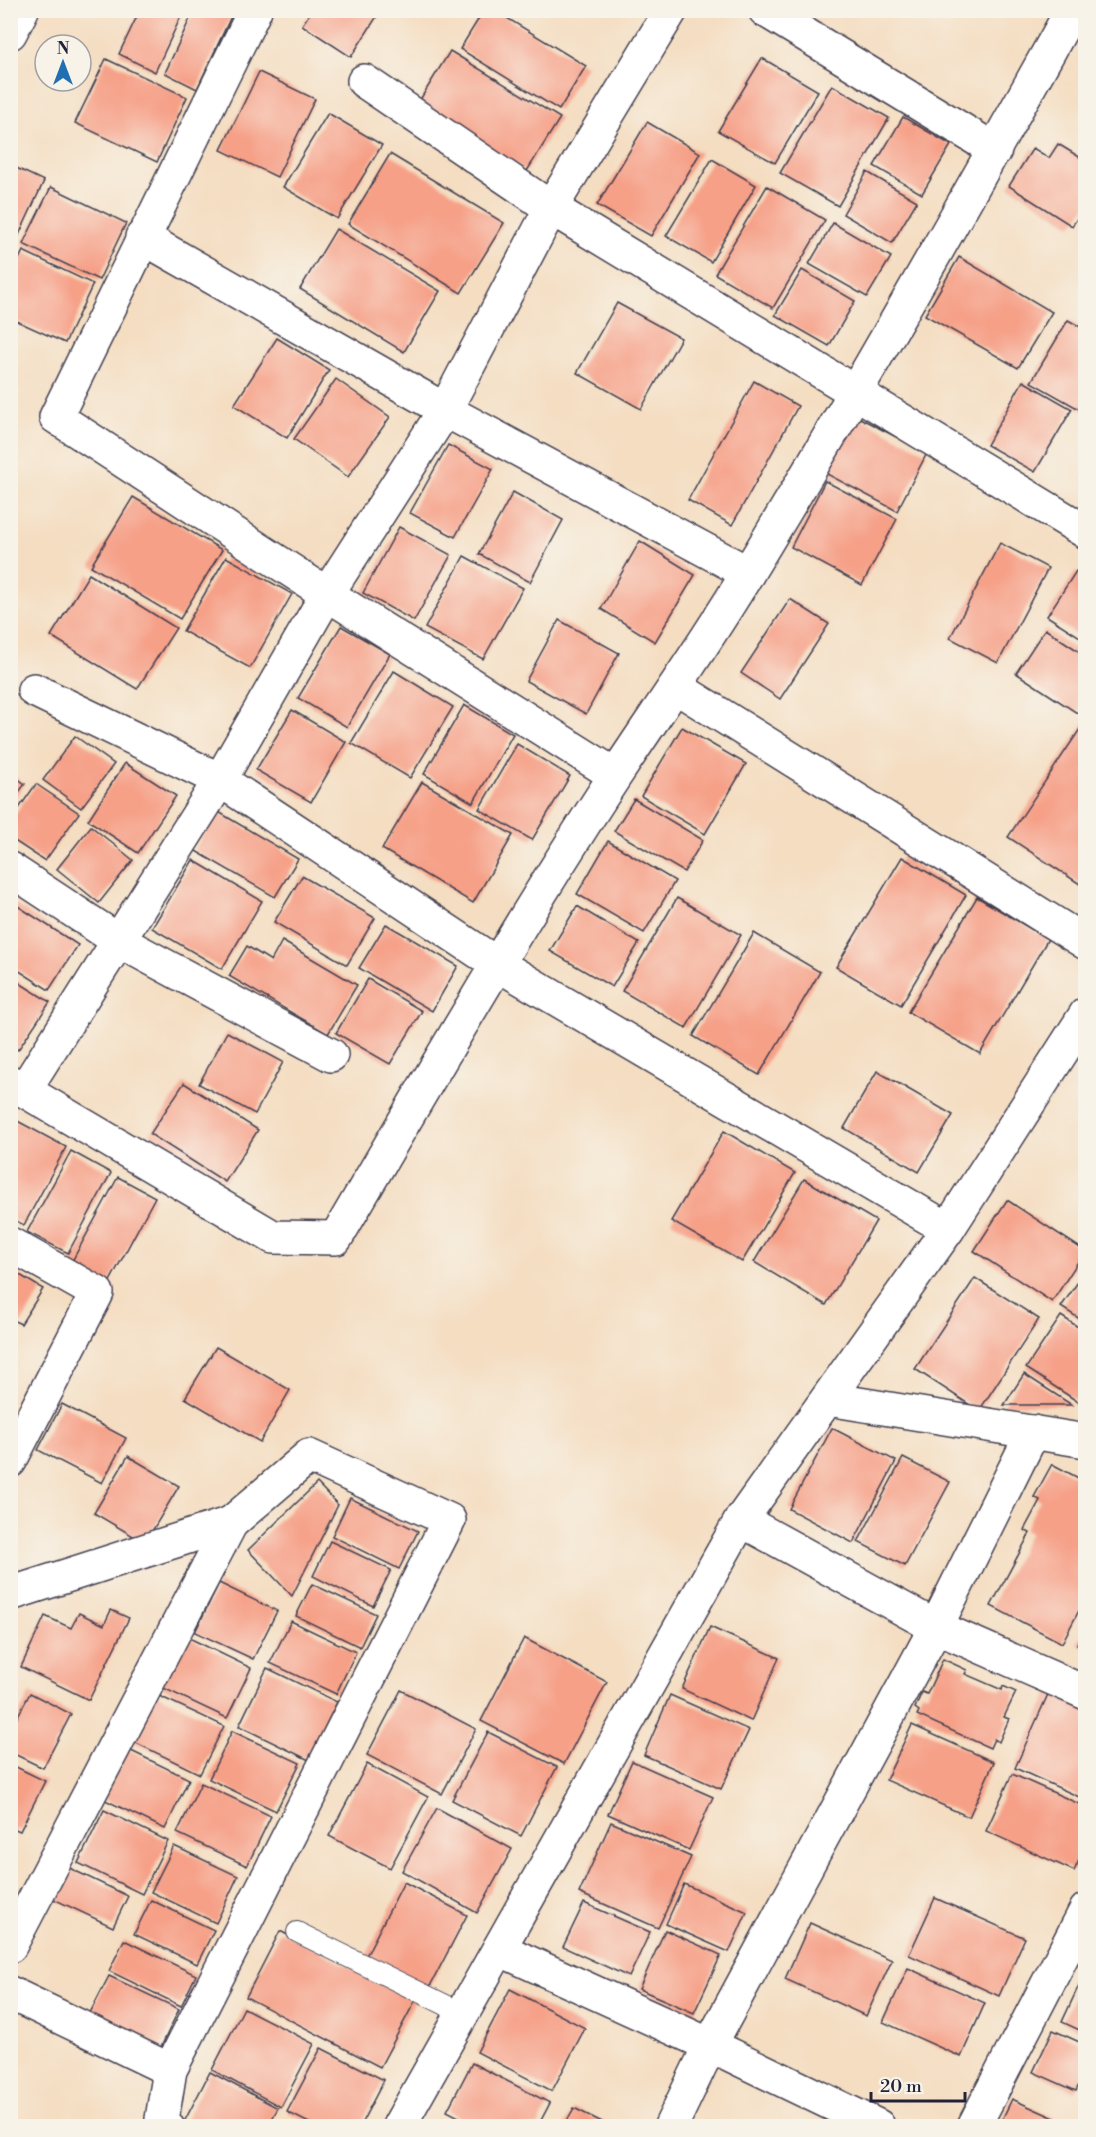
<svg xmlns="http://www.w3.org/2000/svg" width="1096" height="2137" viewBox="0 0 1096 2137" font-family="'Libre Bodoni',serif">
<rect width="100%" height="100%" fill="#f7f3e8"/>
<filter id="ink" filterUnits="userSpaceOnUse"><feTurbulence type="fractalNoise" baseFrequency=".0167" numOctaves="2"/><feDisplacementMap in="SourceGraphic" scale="12" xChannelSelector="R" yChannelSelector="G"/><feConvolveMatrix kernelMatrix="1 2 1 2 8 2 1 2 1" color-interpolation-filters="sRGB"/></filter>
<filter id="wash" filterUnits="userSpaceOnUse"><feTurbulence type="fractalNoise" baseFrequency=".008" numOctaves="4" result="noise"/><feDisplacementMap in="SourceGraphic" scale="24" xChannelSelector="R" yChannelSelector="G"/><feGaussianBlur stdDeviation="1.35" result="paint"/><feColorMatrix in="noise" values="0 0 0 0 0 0 0 0 0 0 0 0 0 0 0 0 0 1.4 0 .05"/><feComposite in="paint" operator="in"/></filter>
<g filter="url(#wash)">
<rect width="100%" height="100%" fill="#f4ddc1"/>
<g id="blocks">
<g fill="#f6a088">
<path d="M140,10H184L155,72L119,54Z"/>
<path d="M194,10H234L197,89L165,73Z"/>
<path d="M312,10H381L351,57L302,25Z"/>
<path d="M484,10H494L586,66L559,110L460,49Z"/>
<path d="M450,51L560,118L527,171L418,103Z"/>
<path d="M762,58L818,91L775,163L718,131Z"/>
<path d="M106,59L187,97L157,162L75,123Z"/>
<path d="M259,72L315,99L277,177L221,150Z"/>
<path d="M832,85L889,118L838,206L780,173Z"/>
<path d="M328,113L382,145L337,219L283,187Z"/>
<path d="M903,117L951,145L922,194L874,166Z"/>
<path d="M647,122L700,153L651,236L597,205Z"/>
<path d="M1058,144L1086,161V206L1072,226L1009,186L1033,148L1049,158Z"/>
<path d="M390,154L504,223L461,293L348,224Z"/>
<path d="M712,159L756,185L711,262L666,236Z"/>
<path d="M10,165L44,181L18,237L10,233Z"/>
<path d="M867,172L917,201L892,243L843,214Z"/>
<path d="M767,186L825,220L773,308L715,274Z"/>
<path d="M51,187L126,223L99,280L23,244Z"/>
<path d="M833,223L891,257L867,297L809,264Z"/>
<path d="M336,229L440,291L404,352L300,289Z"/>
<path d="M23,251L93,284L65,343L10,318V277Z"/>
<path d="M959,257L1052,312L1018,368L925,315Z"/>
<path d="M802,270L855,301L829,346L775,315Z"/>
<path d="M617,303L681,338L641,409L577,373Z"/>
<path d="M1068,320L1086,330V413L1031,382Z"/>
<path d="M277,338L329,370L287,438L234,405Z"/>
<path d="M336,379L390,417L348,477L294,439Z"/>
<path d="M754,381L798,406L732,525L688,500Z"/>
<path d="M1023,381L1072,409L1035,472L987,445Z"/>
<path d="M856,416L927,453L897,511L825,473Z"/>
<path d="M448,445L493,469L455,537L410,513Z"/>
<path d="M825,481L897,519L862,585L791,547Z"/>
<path d="M513,492L563,520L530,582L479,554Z"/>
<path d="M133,497L222,550L180,619L91,566Z"/>
<path d="M399,527L451,555L414,621L363,593Z"/>
<path d="M640,541L695,575L655,642L601,609Z"/>
<path d="M1000,543L1048,568L998,663L950,638Z"/>
<path d="M464,556L523,588L483,659L425,628Z"/>
<path d="M226,557L292,594L250,668L183,631Z"/>
<path d="M1076,571L1086,578V641L1047,616Z"/>
<path d="M89,574L176,628L137,689L51,636Z"/>
<path d="M790,599L829,624L780,699L741,673Z"/>
<path d="M559,620L619,653L586,714L526,681Z"/>
<path d="M341,626L390,654L347,727L298,698Z"/>
<path d="M1045,629L1086,656V701L1077,713L1016,673Z"/>
<path d="M394,671L453,707L410,778L351,743Z"/>
<path d="M464,705L513,734L473,803L424,774Z"/>
<path d="M292,710L346,742L311,802L256,770Z"/>
<path d="M1086,720V888L1008,837Z"/>
<path d="M682,727L746,764L705,834L641,796Z"/>
<path d="M75,736L114,764L81,808L43,780Z"/>
<path d="M517,744L570,776L532,840L479,809Z"/>
<path d="M125,763L176,796L138,853L88,820Z"/>
<path d="M10,773L25,784L10,804Z"/>
<path d="M422,782L513,835L473,903L382,849Z"/>
<path d="M36,784L79,813L45,861L10,838V821Z"/>
<path d="M634,799L703,840L684,872L614,831Z"/>
<path d="M217,811L298,859L275,897L194,850Z"/>
<path d="M91,826L133,860L99,903L57,869Z"/>
<path d="M608,841L675,881L644,933L577,894Z"/>
<path d="M902,857L966,895L901,1005L836,967Z"/>
<path d="M193,860L262,901L222,969L152,928Z"/>
<path d="M302,876L375,918L347,965L274,922Z"/>
<path d="M977,897L1048,939L980,1054L908,1012Z"/>
<path d="M677,898L741,935L686,1028L622,991Z"/>
<path d="M10,901L78,945L49,990L10,965Z"/>
<path d="M577,906L639,943L612,987L550,951Z"/>
<path d="M386,924L458,966L432,1011L359,968Z"/>
<path d="M754,933L820,972L759,1075L693,1036Z"/>
<path d="M282,941L357,985L328,1034L229,976L247,946L271,961Z"/>
<path d="M10,977L50,1002L18,1050L10,1045Z"/>
<path d="M368,979L422,1011L390,1064L336,1033Z"/>
<path d="M227,1032L283,1062L255,1114L199,1084Z"/>
<path d="M877,1071L953,1115L919,1172L844,1128Z"/>
<path d="M184,1083L258,1130L225,1182L150,1134Z"/>
<path d="M10,1117L66,1147L24,1225L10,1218Z"/>
<path d="M724,1131L795,1173L742,1262L671,1221Z"/>
<path d="M71,1151L111,1173L68,1253L27,1232Z"/>
<path d="M118,1177L155,1197L108,1285L70,1265Z"/>
<path d="M804,1179L876,1221L826,1305L754,1262Z"/>
<path d="M1007,1200L1085,1251L1052,1302L974,1251Z"/>
<path d="M10,1269L43,1289L21,1324L10,1319Z"/>
<path d="M1086,1270V1323L1061,1307Z"/>
<path d="M975,1278L1039,1319L979,1411L915,1369Z"/>
<path d="M1061,1316L1086,1332V1407L1026,1368Z"/>
<path d="M216,1347L290,1390L260,1442L185,1398Z"/>
<path d="M1024,1374L1072,1405H1004Z"/>
<path d="M62,1404L126,1438L102,1483L38,1450Z"/>
<path d="M832,1428L896,1461L853,1543L789,1509Z"/>
<path d="M128,1456L179,1486L145,1543L94,1513Z"/>
<path d="M903,1458L950,1482L905,1566L858,1542Z"/>
<path d="M1052,1464L1086,1482V1597L1062,1643L991,1606L1030,1533L1024,1530L1040,1500L1034,1497Z"/>
<path d="M317,1483L338,1505L292,1596L248,1550Z"/>
<path d="M350,1498L418,1531L399,1569L332,1536Z"/>
<path d="M330,1541L391,1570L373,1606L313,1576Z"/>
<path d="M219,1583L277,1611L253,1659L195,1632Z"/>
<path d="M312,1584L376,1614L360,1647L296,1616Z"/>
<path d="M111,1610L129,1618L89,1700L21,1667L45,1616L71,1628L79,1613L104,1625Z"/>
<path d="M291,1621L356,1652L336,1694L270,1663Z"/>
<path d="M710,1627L779,1658L751,1721L682,1689Z"/>
<path d="M1086,1628V1648L1077,1644Z"/>
<path d="M183,1635L251,1668L227,1718L159,1686Z"/>
<path d="M524,1638L607,1682L564,1764L481,1721Z"/>
<path d="M943,1659L967,1670L965,1674L1002,1690L1003,1686L1016,1692L1004,1717L1009,1719L999,1742L994,1739L990,1748L917,1715L919,1711L915,1708L922,1692L927,1694Z"/>
<path d="M267,1668L337,1702L309,1760L239,1726Z"/>
<path d="M401,1690L476,1729L442,1794L367,1755Z"/>
<path d="M1049,1692L1086,1709V1800L1015,1768Z"/>
<path d="M30,1693L71,1714L43,1768L10,1752V1731Z"/>
<path d="M155,1694L224,1726L200,1774L132,1741Z"/>
<path d="M670,1695L749,1730L721,1789L644,1755Z"/>
<path d="M912,1725L994,1762L969,1817L886,1780Z"/>
<path d="M232,1731L300,1763L276,1811L209,1779Z"/>
<path d="M488,1732L557,1767L521,1836L452,1800Z"/>
<path d="M127,1749L189,1779L165,1829L103,1799Z"/>
<path d="M632,1761L713,1797L689,1850L608,1814Z"/>
<path d="M10,1764L45,1781L20,1831L10,1827Z"/>
<path d="M367,1764L428,1797L390,1868L329,1836Z"/>
<path d="M1012,1774L1086,1807V1845L1074,1871L986,1831Z"/>
<path d="M201,1783L271,1816L247,1866L177,1833Z"/>
<path d="M437,1808L512,1849L477,1913L402,1871Z"/>
<path d="M104,1810L168,1841L142,1894L78,1863Z"/>
<path d="M611,1822L691,1857L658,1928L579,1893Z"/>
<path d="M174,1846L238,1876L216,1923L151,1892Z"/>
<path d="M63,1865L128,1896L113,1927L47,1896Z"/>
<path d="M404,1882L467,1915L429,1988L366,1956Z"/>
<path d="M684,1884L747,1912L729,1952L666,1924Z"/>
<path d="M935,1898L1025,1938L999,1996L909,1955Z"/>
<path d="M151,1900L214,1930L197,1964L134,1934Z"/>
<path d="M584,1903L650,1932L629,1977L563,1947Z"/>
<path d="M810,1923L892,1960L866,2016L785,1979Z"/>
<path d="M665,1930L721,1955L694,2013L639,1989Z"/>
<path d="M280,1931L415,2001L380,2067L246,1997Z"/>
<path d="M124,1940L196,1975L181,2006L109,1971Z"/>
<path d="M908,1968L985,2003L961,2057L883,2022Z"/>
<path d="M1086,1970V2033L1062,2022Z"/>
<path d="M109,1976L179,2009L161,2047L90,2013Z"/>
<path d="M510,1989L585,2028L552,2091L477,2052Z"/>
<path d="M244,2008L314,2044L281,2107L212,2070Z"/>
<path d="M1053,2030L1086,2045V2069L1076,2091L1033,2072Z"/>
<path d="M321,2048L384,2080L360,2126H315L287,2112Z"/>
<path d="M472,2063L550,2103L538,2126H476L447,2111Z"/>
<path d="M210,2072L278,2108L268,2126H182Z"/>
<path d="M1012,2099L1061,2121L1059,2126H999Z"/>
<path d="M574,2108L610,2126H564Z"/>
</g>
</g>
</g>
<g filter="url(#ink)">
<use href="#blocks" fill-opacity="0" stroke="#423e4f" stroke-width="1.5"/>
<g fill="none" stroke-linecap="round" stroke-linejoin="round">
<g stroke="#423e4f" stroke-width="22">
<path id="service" d="M297,1932L462,2013"/>
</g>
<g stroke="#423e4f" stroke-width="36">
<g id="minor">
<path d="M255,10L56,417L327,594L615,775"/>
<path d="M765,10L995,150"/>
<path d="M10,33L22,10"/>
<path d="M364,81L551,208L1086,532"/>
<path d="M142,237L445,410L748,573"/>
<path d="M676,687L1086,943"/>
<path d="M34,690L220,780L497,964L948,1229"/>
<path d="M10,869L119,941L331,1055"/>
<path d="M10,1082L273,1237L336,1238C427,1083 516,927 615,776C660,708 707,641 749,571C861,387 967,199 1072,10"/>
<path d="M25,1089L220,780L327,594L445,410L551,208L671,10"/>
<path d="M10,1244L97,1293L10,1461"/>
<path d="M828,1399L1086,1441"/>
<path d="M741,1520L936,1627L1086,1693"/>
<path d="M10,1594L231,1523L309,1456L449,1520L170,2070L162,2119L167,2126"/>
<path d="M10,1946L231,1523"/>
<path d="M499,1949L710,2045L878,2126"/>
<path d="M10,1993L170,2070"/>
<path d="M399,2126L741,1520L948,1229L1086,1014"/>
<path d="M671,2126L710,2045L936,1627L1033,1432"/>
<path d="M974,2126L1086,1910"/>
</g>
</g>
<use href="#service" stroke="#fff" stroke-width="20"/>
<use href="#minor" stroke="#fff" stroke-width="33"/>
</g>
</g>
<rect width="1096" height="2137" fill="none" stroke="#f7f3e8" stroke-width="36"/>
<g transform="translate(63 63)"><circle r="28" fill="#f7f3e8" stroke="#a29fa3" stroke-width="1.5"/>
<path d="M0-4.5L10 22L0 15L-10 22Z" fill="#1f6fb2"/>
<text y="-9" font-size="16" font-weight="bold" text-anchor="middle" fill="#22223b">N</text>
</g>
<path d="M871 2092v9h94v-9" fill="none" stroke="#22223b" stroke-width="3"/>
<text x="880" y="2092" font-size="18" fill="#22223b" stroke="#f7f3e8" stroke-width="4.5" paint-order="stroke">20 m</text>
</svg>
